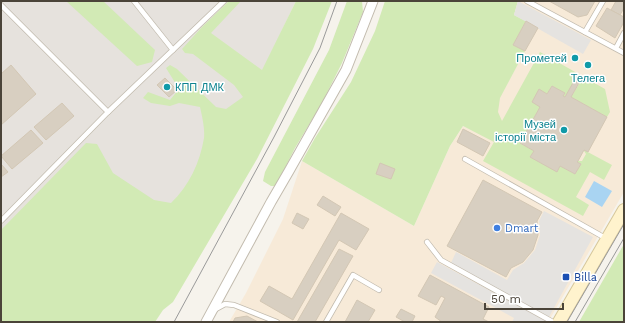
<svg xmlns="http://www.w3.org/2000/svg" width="625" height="323" viewBox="0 0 625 323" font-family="'Work Sans',sans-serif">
<rect width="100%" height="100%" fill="#f6f3ec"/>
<path fill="#f7ead8" d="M518,1H624V192L548,322H229L246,293L283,219L302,161L414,226L450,146L463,126L480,134L525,51L513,45L526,21L514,15Z"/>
<path fill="#e6e2dd" d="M1,1H296L263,70L153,276L1,322Z"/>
<g fill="#d2eab5">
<path d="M66,1H103L155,50L152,62L137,66Z"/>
<path d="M229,1H241L211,33L262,70L296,1H332L313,49L257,159L173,302L163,310L155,322H1V230L86,143L97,144L113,173L154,200L171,203C189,186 200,162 204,138C205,128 202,116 200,107L179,103L170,106L151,103L143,98L148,92L170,100L179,89L166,68L170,65L177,69L216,107L226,109L243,97L234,85L193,54L185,53L182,49L202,27Z"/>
<path d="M347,1H362L363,12L342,63L322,103L295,148L276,186H271L263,181L265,172L329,50Z"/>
<path d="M385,1H518L514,15L526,21L513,45L525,51L500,98L498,112L502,121L540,52L605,89L610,112L607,117L571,97L579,84L575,81L565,97L563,96L565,93L552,86L547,94L539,90L540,107L520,143L534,151L530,157L557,171L560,166L575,174L581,164L577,162L578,161H582L586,154L584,151V150L612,165L604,180L590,172L576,197L589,205L583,216L483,161L494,142L463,126L450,146L414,226L302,161L315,138L351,82L375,31Z"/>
<path d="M624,244V322H579Z"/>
</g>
<g fill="#e5e3e0">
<path d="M518,1L591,40L583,54L514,15Z"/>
<path d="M544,211L593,237L549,317L451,263L456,252L507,280L513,270L524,263L535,250L540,235L539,221Z"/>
<path d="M437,262L548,322H512L514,318L431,273Z"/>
</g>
<path fill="#a9d4f2" d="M594,181L612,191L602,207L585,197Z"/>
<g fill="#d8cfc1" stroke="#d3c7b4">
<path d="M549,1H595L587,15L578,17Z"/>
<path d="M616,1H624V8L620,15L611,10Z"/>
<path d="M607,8L624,17V22L615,38L596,26Z"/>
<path d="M526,21L538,28L525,51L513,45Z"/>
<path d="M11,65L36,94L1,125V74Z"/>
<path d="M165,78L177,90L169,97L157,85Z"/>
<path d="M574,81L579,83L571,97L607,117L588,152L584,150L578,161L577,162L581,164L575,174L560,166L557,172L530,157L534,151L520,143L540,107L532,102L539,89L547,94L552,86L565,93L563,96L565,97Z"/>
<path d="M62,103L74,116L46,140L34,127Z"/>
<path d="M463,129L490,143L483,156L457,142Z"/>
<path d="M31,130L43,143L12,169L1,156Z"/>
<path d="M380,163L395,169L391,179L376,174Z"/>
<path d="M1,164L8,172L1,177Z"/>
<path d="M483,180L542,212L537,221L538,235L533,250L523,262L511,268L506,277L447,246Z"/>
<path d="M323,196L341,207L335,216L317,205Z"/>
<path d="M297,213L309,219L303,229L292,223Z"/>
<path d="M341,213L369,229L356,250L339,240L293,320L260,301L269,286L292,299Z"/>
<path d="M339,249L353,256L315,322H297Z"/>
<path d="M430,275L489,307L483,319L489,322H442L435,317L445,298L441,296L436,305L418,296Z"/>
<path d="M357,300L375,310L368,322H345Z"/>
<path d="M401,309L415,316L412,322H405L396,317Z"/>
<path d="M247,316L258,322H233L235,318Z"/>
</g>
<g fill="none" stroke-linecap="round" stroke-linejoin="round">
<g stroke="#c2bbae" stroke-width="6">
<g id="service">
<path d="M134,1L173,50"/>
<path d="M527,1L624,53"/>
<path d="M1,5L108,112L1,221"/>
<path d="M585,32L603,1"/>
<path d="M616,48L624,33"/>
<path d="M108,112L224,1"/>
<path d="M465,159L607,239"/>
<path d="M427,242L441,260L553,322"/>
<path d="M214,310L225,304L234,305L277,322"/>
<path d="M326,322L353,275L379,290"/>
</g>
</g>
<g stroke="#c2bbae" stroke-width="11">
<path id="minor" d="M206,322L271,202L289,171L346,70L373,1"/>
</g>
<g stroke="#d6c79b" stroke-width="14">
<path id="secondary" d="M559,322L624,210"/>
</g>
<use href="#service" stroke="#fff" stroke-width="4.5"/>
<use href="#minor" stroke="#fff" stroke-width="9"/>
<use href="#secondary" stroke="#fff3cd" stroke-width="12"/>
<g stroke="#9a9a9a" stroke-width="1">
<path d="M174,322L274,137L320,48L337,1"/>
<path d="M567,322L624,224"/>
<path d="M575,322L624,238"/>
</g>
</g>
<g fill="#0f9aa8" stroke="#fff" stroke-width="1.5">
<circle cx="575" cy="58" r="4"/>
<circle cx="588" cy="65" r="4"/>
<circle cx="167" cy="87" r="4"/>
<circle cx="564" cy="130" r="4"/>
</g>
<circle fill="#3f7fe0" stroke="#fff" stroke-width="1.5" cx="497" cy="228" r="4"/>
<rect fill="#1a4fb4" stroke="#fff" stroke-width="1.5" x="562" y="273" width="8" height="8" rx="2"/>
<g text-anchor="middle" stroke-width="3" stroke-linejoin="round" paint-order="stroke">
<g font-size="11" fill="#0d838f" stroke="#fff" text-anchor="end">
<text x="567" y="62">Прометей</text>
<text x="588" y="82" text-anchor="middle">Телега</text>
<text x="175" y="91" text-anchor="start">КПП ДМК</text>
<text x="556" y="128">Музей<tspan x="556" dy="13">історії міста</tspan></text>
</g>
<g font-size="11" fill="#366cbe" stroke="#fff" text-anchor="start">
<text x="505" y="232">Dmart</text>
</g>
<g font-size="11" fill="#164399" stroke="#fff" text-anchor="start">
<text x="574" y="281">Billa</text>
</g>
</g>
<rect width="625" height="323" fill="none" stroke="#4b4439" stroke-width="4"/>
<path d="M485 303v6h78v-6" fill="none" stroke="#4b4439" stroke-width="2"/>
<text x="491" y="303" font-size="12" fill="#4b4439" stroke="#ffffff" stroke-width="3" paint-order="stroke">50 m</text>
</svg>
